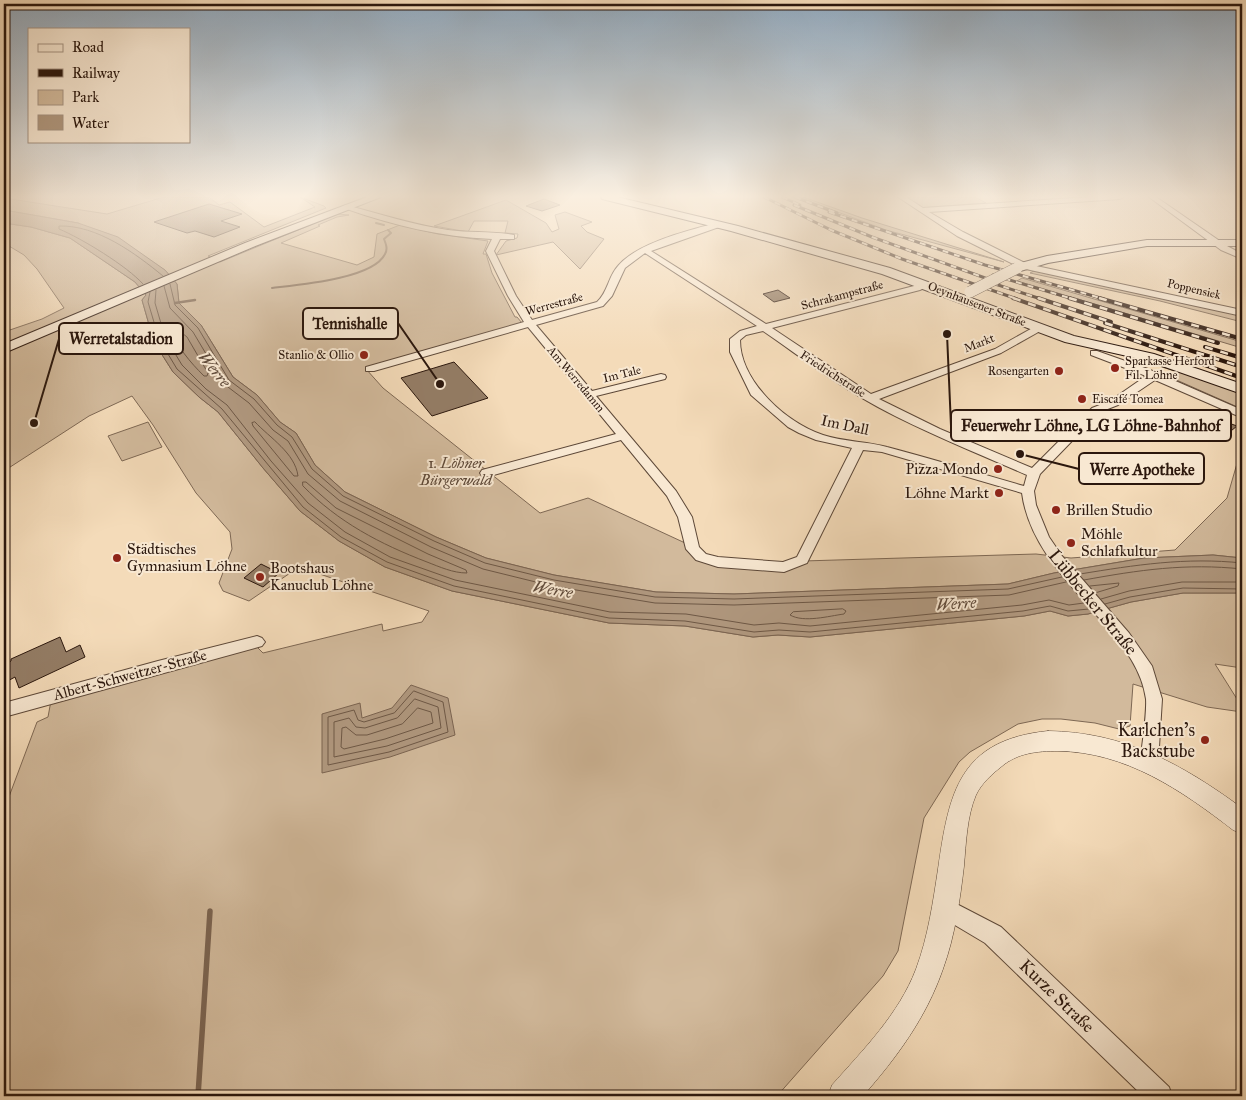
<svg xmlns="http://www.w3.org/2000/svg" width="1246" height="1100" viewBox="0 0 1246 1100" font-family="'IM FELL Great Primer',serif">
<rect width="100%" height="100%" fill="#f4dbb9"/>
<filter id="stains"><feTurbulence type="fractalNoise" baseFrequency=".004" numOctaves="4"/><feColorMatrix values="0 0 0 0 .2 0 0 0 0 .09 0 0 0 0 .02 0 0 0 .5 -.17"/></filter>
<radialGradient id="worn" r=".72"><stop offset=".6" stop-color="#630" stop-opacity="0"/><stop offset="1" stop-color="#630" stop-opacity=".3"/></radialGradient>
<g fill="#d2ba9c" stroke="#7e6854">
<path d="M164,197H209L219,205L230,202L264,227L315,207L300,197L324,206L326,208L208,256L220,262L337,214L349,215L337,217L318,225L320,226L281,243L357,265L374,257L377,234L400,225L438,234L488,241L483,254H486L492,273L515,317H517L522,323L366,369L383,388L540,513L588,498L683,542L692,550L715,559L790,565L803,561L1036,554L1071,558L1175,550L1227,498L1238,460L1242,461V558L1213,555L1144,558L1054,573L1008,584L734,594L656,592L554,575L486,558L436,537L345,492L315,465L296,433L280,422L257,395L233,377L201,325L179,303L177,284L165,270L78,223L4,210V198L107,214Z"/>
<path d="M797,197H803L862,218L1004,262L886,230Z"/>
<path d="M902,197H975L986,203L918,208Z"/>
<path d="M506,200L546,223L552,232L559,229L555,215L565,212L592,222L581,226L587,232L604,239L580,269L553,242L496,255L506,241L517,238L518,234L505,233L508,221H474L468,232L434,226Z"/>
<path d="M4,223L31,227L70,238L135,282L146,295L142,300L154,342L173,372L199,397L218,412L263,468L300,511L339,541L385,567L452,591L609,623L685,626L753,637L778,635L810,637L1024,616L1050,611L1068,616L1088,614L1131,602L1183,593H1242V668L1215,664L1242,707V712L1207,707L1133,684L1130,726L1119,729L1095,723L1061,719H1042L1018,724L970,752L959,762L924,818L898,951L883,976L777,1096H4V810L37,722L48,717L53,690L257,647L263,653L382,624L383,631L422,622L429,611L299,567L249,601L223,591L219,583L232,549L230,532L196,493L153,425L132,396L89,416L4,471V332L42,319L64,308L37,269L24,255L4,243Z"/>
<path d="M1034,271L1242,314V322L1160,301L1030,273Z"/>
<path d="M1022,278L1242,342V348L1017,281Z"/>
<path d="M1122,355L1181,370L1242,394V409L1172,378L1178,372L1146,362L1144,364Z"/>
<path d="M148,422L162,447L122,461L108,436Z"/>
</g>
<g fill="#b0987f" stroke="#7b6451">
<path d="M4,210L78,223L118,237L135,249L165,270L177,284L179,303L201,325L233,377L257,395L280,422L296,433L315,465L345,492L436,537L486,558L554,575L656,592L734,594L1008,584L1054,573L1144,558L1213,555L1242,558V593H1183L1131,602L1088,614L1068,616L1050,611L1024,616L810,637L778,635L753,637L685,626L609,623L452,591L385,567L339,541L300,511L263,468L218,412L199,397L173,372L154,342L142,300L146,295L135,282L70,238L31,227L4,223Z"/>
<path d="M411,685L448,698L455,735L390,757L322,773V714L360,703L362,718L392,708Z"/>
</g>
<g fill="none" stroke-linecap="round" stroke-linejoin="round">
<g stroke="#6e5846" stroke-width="1">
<path d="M143,284C127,266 81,238 59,229V226C97,225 135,253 163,276"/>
<path d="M170,284L175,305L198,328L229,380L254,399L277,425L292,437L312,469L343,496L434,541L485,563L554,580L655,597L734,599L1008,589L1062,577"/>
<path d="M164,286L170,308L193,332L224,384L249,403L273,430L288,441L308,474L340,501L431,547L483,569L552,586L655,603L734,605L1009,595L1066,582"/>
<path d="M156,290L155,303L165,337L182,365L206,389L227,405L271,461L308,503L345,532L390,557L455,580L610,612L686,614L754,625L779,623L810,626L1022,605L1049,600L1069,605L1084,603"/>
<path d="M150,292L148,302L159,339L177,369L222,409L303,507L341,537L387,562L454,586L609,618L685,621L754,632L779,630L810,632L1023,611L1050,606L1068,611L1089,609"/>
<path d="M172,325L187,337L208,373L207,376H204C190,362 177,347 170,328Z"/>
<path d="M255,422C270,438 295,453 298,476H294L253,426L252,423Z"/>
<path d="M303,482H306L336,508L428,554L466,570L467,573C453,573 440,567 427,562C380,544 338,522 303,486Z"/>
<path d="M1080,574C1135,565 1186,557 1242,563"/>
<path d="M1084,580C1139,570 1186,563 1242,569"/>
<path d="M1090,586L1119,583L1118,586L1095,593"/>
<path d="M1101,599L1129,591L1182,582H1242"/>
<path d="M1105,604L1130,597L1183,588L1242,589"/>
<path d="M843,609L846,611L844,614C829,616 804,623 790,615L793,612Z"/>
<path d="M414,691L443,702L448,732L389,752L328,765V717L354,710L358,720L364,722L394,713Z"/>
<path d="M415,699L438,707L441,728L387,746L334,757V722L349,718L356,727L365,728L397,718Z"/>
<path d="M418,708L431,712L433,723L385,739L344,749L341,747L342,728L346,727L356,735H367L402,724Z"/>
</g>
<g stroke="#7b6451" stroke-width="2">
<path d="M376,223L384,225"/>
<path d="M272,288C297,285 373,279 385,254C388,249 386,244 384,239L391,233L388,230"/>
</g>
<path stroke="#7b6451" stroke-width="2.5" d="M175,303L195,300"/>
<path stroke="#7b6451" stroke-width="5.5" d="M198,1096L210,911"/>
</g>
<g fill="#947d66" stroke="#2b170d">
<path d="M544,199L560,205L542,211L526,206Z"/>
<path d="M209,204L242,214L221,221L240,227L214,237L195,231L187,233L154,222Z"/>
<path d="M778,290L790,298L774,302L763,294Z"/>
<path d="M454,362L488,398L432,416L401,378Z"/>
<path d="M1223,421L1237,426L1226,435L1212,429Z"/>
<path d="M261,564L279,573L263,587L244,578Z"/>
<path d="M60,637L66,652L80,645L85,657L19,688L15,677L4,683V665L11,661V659Z"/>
</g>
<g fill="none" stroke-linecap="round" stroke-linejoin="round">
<g stroke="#5d4838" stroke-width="2">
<g id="minor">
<path d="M898,197H906L923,208L1090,197H1123L1120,199L929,212L963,232L1027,264L1242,310V316L1021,268L957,236Z"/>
<path d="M1149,197H1156L1227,246L1242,254V259L1221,250Z"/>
<path d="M346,205C380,214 413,225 448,230C469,233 492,231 514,235V239H500L494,251L516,296L532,320L597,302C608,292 608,277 618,266C637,243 687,231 716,223H719V227L651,251L766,324L914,286L922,282H928V286L920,290L772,328L871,394L995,349L1036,326H1042V330L1001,353L879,399L940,429L1032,468L1092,408L1110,401L1146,376L1091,355V351H1097L1148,369L1242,410V417L1238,416L1155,380L1118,405L1100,412L1040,474L1034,491L1036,505L1049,537L1062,556L1129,633L1152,666L1162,699L1158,763L1155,769L1149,771L1143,769L1140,763C1142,746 1147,714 1146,699C1142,670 1124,647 1106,626C1073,587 1029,547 1022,493L882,452L863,450L807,563L784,572L718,567L696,560L686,549L678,517L667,496L621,440L490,476H482L480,473L482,470L616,434L528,327L374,371H366V367L524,322L508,296L486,251L492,239C441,237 392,225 344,208L342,207ZM645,253L757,326L740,331L730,339V352L751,395L788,427L799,433L816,440L852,448L797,557L783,562L718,557L706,554L699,547L692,517L676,491L596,396L665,379L666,377L665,375L661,374L592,391L536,325L603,306L612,296L625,268ZM763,331C801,357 837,385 878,407C926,433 977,453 1027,475L1024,486C978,473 933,459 887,447C866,441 844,442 823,435C786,423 740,381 740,340L746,335Z"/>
<path d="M257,636L262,638L265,642L262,646L4,717V703L158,661Z"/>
<path d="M945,898L1001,927L1169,1087L1172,1096H1143L985,943L938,915L935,908L938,901Z"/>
</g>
</g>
<g stroke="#5d4838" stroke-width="1">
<path id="tertiary" d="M1048,731C1124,732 1182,764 1242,808V834L1233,830C1181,790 1126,752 1058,751C1037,751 1017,753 1001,767C992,774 981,784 976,795C967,816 966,843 964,866C960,900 955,936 943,969C926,1018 897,1057 863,1096H828L832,1085C863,1050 899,1014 916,969C928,937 933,902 938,869C949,792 959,740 1048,731Z"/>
</g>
<g stroke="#2b170d" stroke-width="2">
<g id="secondary">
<path d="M367,197H381L253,247L4,353V344L245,243Z"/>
<path d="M601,197H617L738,226L890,268L1074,336L1154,354L1242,384V394L1145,360L1065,342L882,274L731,231L602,199Z"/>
<path d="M1147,240H1242V246H1147L1048,263L1017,272L1011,268L1013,265L1047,256Z"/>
</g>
</g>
<use href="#minor" fill="#f8e8d2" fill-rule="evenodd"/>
<use href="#tertiary" fill="#f8e8d2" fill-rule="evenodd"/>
<use href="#secondary" fill="#f8e8d2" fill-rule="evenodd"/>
<g stroke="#2b170d" stroke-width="3">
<g id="rail-far1">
<path d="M764,197L831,230L902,259L1017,299"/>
<path d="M782,197L800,205"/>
<path d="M795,197L837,213"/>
<path d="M794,205L872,237L999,283"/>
<path d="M829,212L985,265L1104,299"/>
<path d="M993,275L1073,299"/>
<path d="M992,283L1041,299"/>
</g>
</g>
<g stroke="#2b170d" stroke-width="4">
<g id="rail">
<path d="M1013,298L1242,378"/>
<path d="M1038,298L1111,322"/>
<path d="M1069,298L1218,343"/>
<path d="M1099,298L1242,339"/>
<path d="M1105,323L1242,367"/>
<path d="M1205,347L1242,358"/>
</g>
</g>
<use href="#rail-far1" stroke="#f8e8d2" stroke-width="2" stroke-dasharray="6" stroke-linecap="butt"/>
<use href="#rail" stroke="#f8e8d2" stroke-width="2.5" stroke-dasharray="8" stroke-linecap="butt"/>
<g stroke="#2b170d" stroke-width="12" stroke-linecap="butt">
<path id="secondary-bridge" d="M970,292L1017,268"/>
</g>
<use href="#secondary-bridge" stroke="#f8e8d2" stroke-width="11"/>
</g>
<linearGradient id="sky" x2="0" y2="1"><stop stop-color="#91a9be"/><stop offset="0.56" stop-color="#faefe0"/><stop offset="1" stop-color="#faefe0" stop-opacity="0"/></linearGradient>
<rect width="1246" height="351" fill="url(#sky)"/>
<g fill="#8f2418" stroke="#f8e8d2" stroke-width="2">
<circle cx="364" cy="355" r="5"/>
<circle cx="1115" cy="368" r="5"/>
<circle cx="1059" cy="371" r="5"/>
<circle cx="1082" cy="399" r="5"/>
<circle cx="998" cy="469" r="5"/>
<circle cx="999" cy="493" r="5"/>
<circle cx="1056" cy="510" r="5"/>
<circle cx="1071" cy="543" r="5"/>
<circle cx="117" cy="558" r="5"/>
<circle cx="260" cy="577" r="5"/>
<circle cx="1205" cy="740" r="5"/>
</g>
<g text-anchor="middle" stroke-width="4" stroke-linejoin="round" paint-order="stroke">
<g font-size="12" fill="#2b170d" stroke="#f8e8d2">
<text transform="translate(1194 289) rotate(13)" y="4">Poppensiek</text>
<text transform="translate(842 295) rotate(-15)" y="4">Schrakampstraße</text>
<text transform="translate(554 304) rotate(-15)" y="4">Werrestraße</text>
<text transform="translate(977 304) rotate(21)" y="4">Oeynhausener Straße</text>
<text transform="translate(979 343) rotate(-21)" y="4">Markt</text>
<text transform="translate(622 374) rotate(-14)" y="4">Im Tale</text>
<text transform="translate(833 374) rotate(33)" y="4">Friedrichstraße</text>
<text transform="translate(576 379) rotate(50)" y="4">Am Werredamm</text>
</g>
<g font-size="12" fill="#2b170d" stroke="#f8e8d2" text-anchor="end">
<text x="354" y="359">Stanlio &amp; Ollio</text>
<text x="1125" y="365" text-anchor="start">Sparkasse Herford<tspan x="1125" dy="14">Fil. Löhne</tspan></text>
<text x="1049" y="375">Rosengarten</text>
<text x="1092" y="403" text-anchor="start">Eiscafé Tomea</text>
</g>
<g font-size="15" fill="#2b170d" stroke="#f8e8d2">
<text transform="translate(845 425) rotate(12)" y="5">Im Dall</text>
<text transform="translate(130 675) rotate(-15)" y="5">Albert-Schweitzer-Straße</text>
</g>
<g font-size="15" font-style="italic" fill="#5d4838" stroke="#f8e8d2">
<text x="456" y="468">1. Löhner<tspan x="456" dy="17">Bürgerwald</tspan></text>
</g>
<g font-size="15" fill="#2b170d" stroke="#f8e8d2" text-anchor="start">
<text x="988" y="474" text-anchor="end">Pizza Mondo</text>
<text x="989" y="498" text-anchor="end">Löhne Markt</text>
<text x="1066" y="515">Brillen Studio</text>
<text x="1081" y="539">Möhle<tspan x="1081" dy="17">Schlafkultur</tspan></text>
<text x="127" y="554">Städtisches<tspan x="127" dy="17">Gymnasium Löhne</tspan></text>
<text x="270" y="573">Bootshaus<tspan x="270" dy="17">Kanuclub Löhne</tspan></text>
</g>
<g font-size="16" font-style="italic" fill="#604b3b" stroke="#f8e8d2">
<text transform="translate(215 369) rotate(51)" y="6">Werre</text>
<text transform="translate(553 589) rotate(10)" y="6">Werre</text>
<text transform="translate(956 603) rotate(-4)" y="6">Werre</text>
</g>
<g font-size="18" fill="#2b170d" stroke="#f8e8d2">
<text transform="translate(1093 602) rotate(51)" y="6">Lübbecker Straße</text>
<text transform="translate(1057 996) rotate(44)" y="6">Kurze Straße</text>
</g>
<g font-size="18" fill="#2b170d" stroke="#f8e8d2" text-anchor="end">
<text x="1195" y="736">Karlchen's<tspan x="1195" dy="21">Backstube</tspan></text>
</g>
</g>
<path fill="none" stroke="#2b170d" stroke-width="2" d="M440 384L398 323M34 423L59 339M947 334L951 426M1020 454L1079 469"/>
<g fill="#2b170d" stroke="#f8e8d2" stroke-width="2">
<circle cx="440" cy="384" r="5"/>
<circle cx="34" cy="423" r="5"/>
<circle cx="947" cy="334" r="5"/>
<circle cx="1020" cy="454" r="5"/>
</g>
<g fill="#f8e8d2" stroke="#2b170d" stroke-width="2">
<rect x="303" y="308" width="95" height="31" rx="5"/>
<rect x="59" y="323" width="124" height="31" rx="5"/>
<rect x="951" y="410" width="280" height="31" rx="5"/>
<rect x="1079" y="453" width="125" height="31" rx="5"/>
</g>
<g font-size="16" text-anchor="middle" font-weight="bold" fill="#2b170d">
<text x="350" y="329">Tennishalle</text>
<text x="121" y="344">Werretalstadion</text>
<text x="1091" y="431">Feuerwehr Löhne, LG Löhne-Bahnhof</text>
<text x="1142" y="475">Werre Apotheke</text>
</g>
<rect width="1246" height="1100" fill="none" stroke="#f4dbb9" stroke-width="20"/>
<rect x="5" y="5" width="1236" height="1090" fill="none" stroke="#2b170d" stroke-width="2.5"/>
<rect x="10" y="10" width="1226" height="1080" fill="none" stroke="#2b170d"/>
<rect x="28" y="28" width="162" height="115" fill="#f8e8d2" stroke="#a69483"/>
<rect x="38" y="44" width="25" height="8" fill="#f8e8d2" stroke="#a69483"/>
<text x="72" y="52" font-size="15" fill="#2b170d">Road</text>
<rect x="38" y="69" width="25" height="8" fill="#2b170d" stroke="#a69483"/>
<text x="72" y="78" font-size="15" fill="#2b170d">Railway</text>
<rect x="38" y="90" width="25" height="15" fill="#d2ba9c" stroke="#a69483"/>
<text x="72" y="102" font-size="15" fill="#2b170d">Park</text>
<rect x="38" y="115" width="25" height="15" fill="#b0987f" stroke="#a69483"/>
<text x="72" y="128" font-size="15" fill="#2b170d">Water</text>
<rect width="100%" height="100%" filter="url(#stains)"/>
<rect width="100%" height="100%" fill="url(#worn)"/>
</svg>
